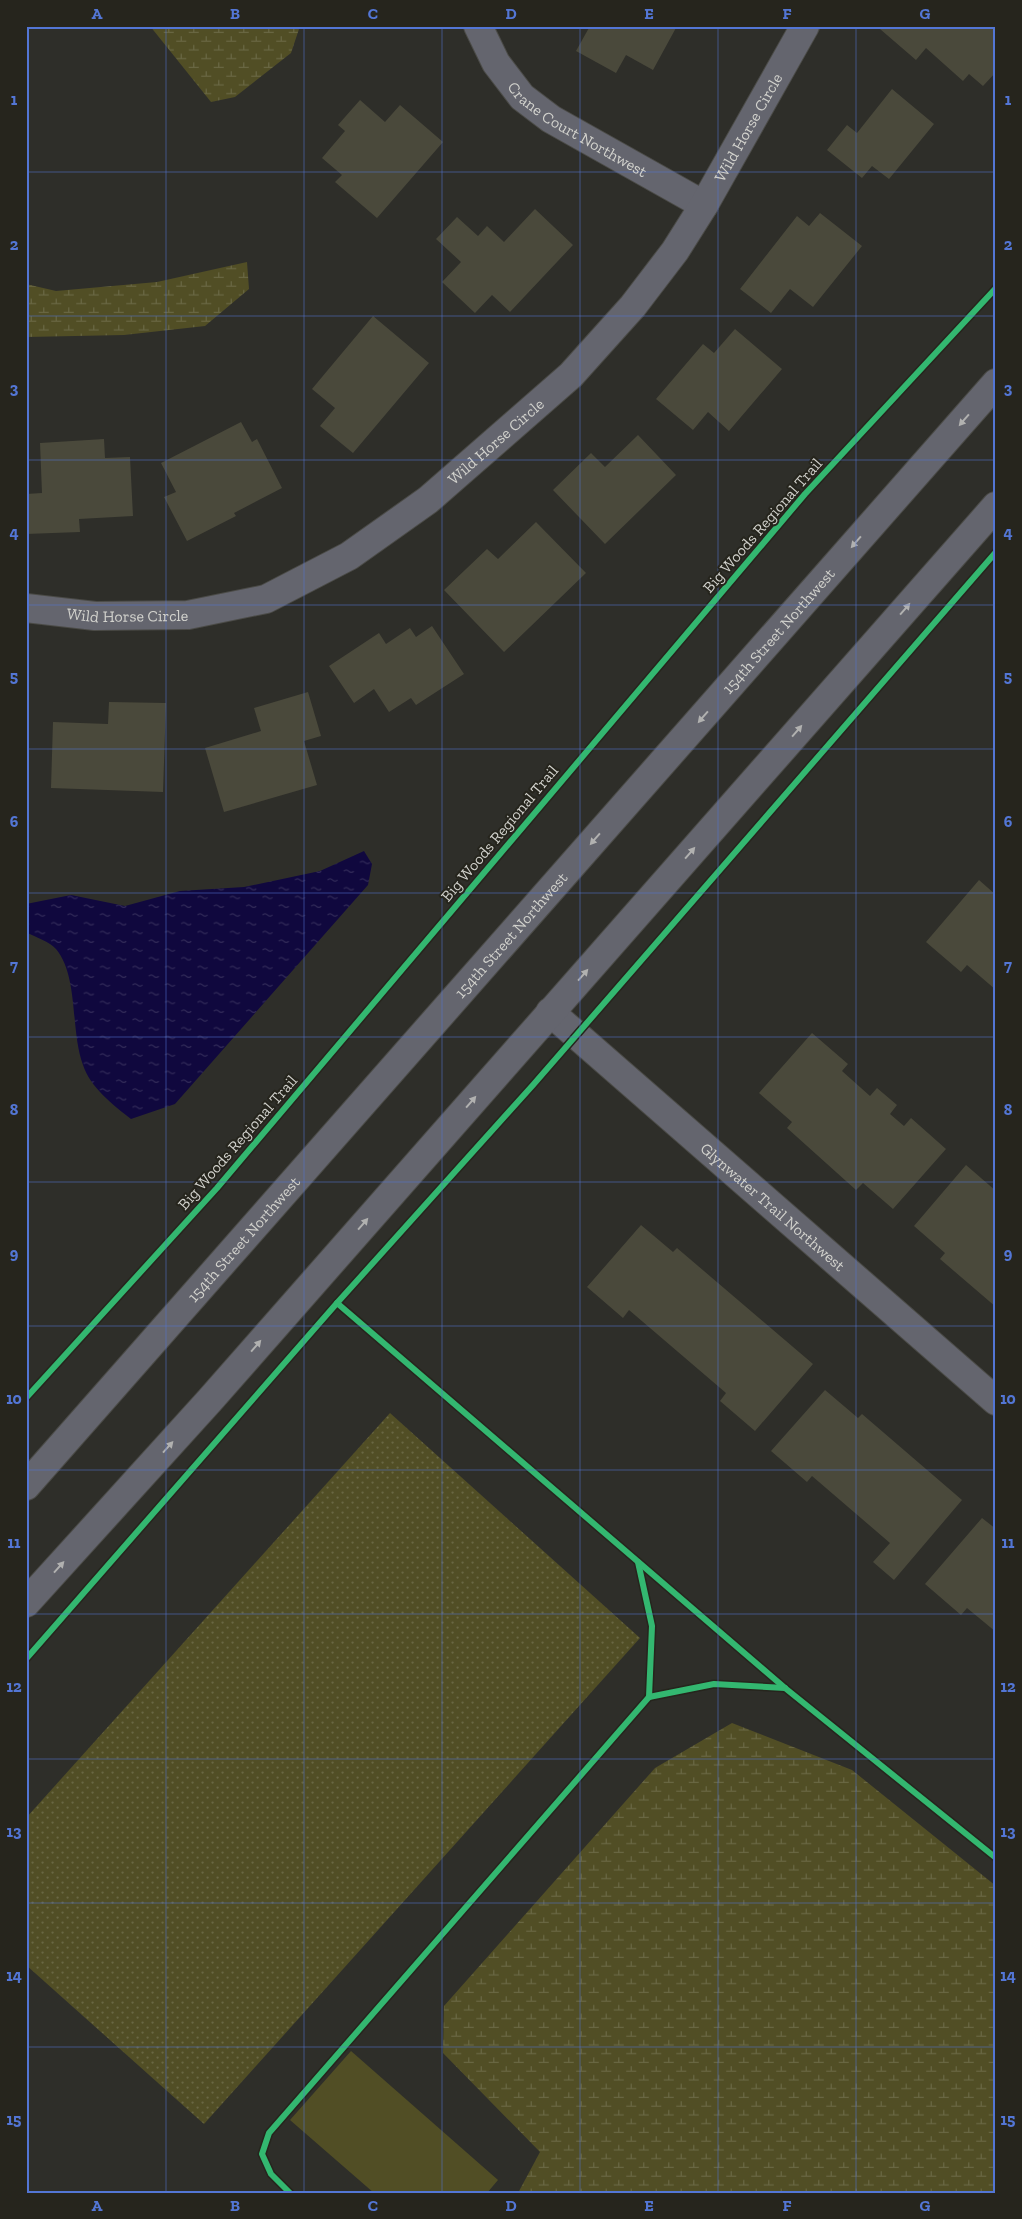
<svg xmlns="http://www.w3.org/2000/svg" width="1022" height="2219" viewBox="0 0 1022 2219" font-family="'Zilla Slab',serif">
<defs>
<pattern id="green-dots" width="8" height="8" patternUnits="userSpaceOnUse" patternTransform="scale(1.25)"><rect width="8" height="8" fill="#514e25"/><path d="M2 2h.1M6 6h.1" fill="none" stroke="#696743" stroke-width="1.8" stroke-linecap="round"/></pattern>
<pattern id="wetland-marsh" width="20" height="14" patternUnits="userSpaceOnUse" patternTransform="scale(1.25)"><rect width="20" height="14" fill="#514e25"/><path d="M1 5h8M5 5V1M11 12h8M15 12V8" fill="none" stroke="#696743"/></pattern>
<pattern id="water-ripples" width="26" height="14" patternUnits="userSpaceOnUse" patternTransform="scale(1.25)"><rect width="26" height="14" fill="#10083e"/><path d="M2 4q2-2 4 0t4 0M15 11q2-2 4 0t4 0" fill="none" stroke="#322b59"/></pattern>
</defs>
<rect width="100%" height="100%" fill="#2e2e29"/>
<path fill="url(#green-dots)" d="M390,1413L640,1638L204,2124L26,1965V1818Z"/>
<g fill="url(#wetland-marsh)">
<path d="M150,26H300L291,53L235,97L211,102Z"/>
<path d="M247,262L249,289L205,326L124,335L26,337V284L56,291L157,282Z"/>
<path d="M732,1723L852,1770L996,1886V2193H518L540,2152L443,2053L444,2006L655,1768Z"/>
</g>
<path fill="#514e25" d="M351,2051L498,2180L487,2193H374L290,2120Z"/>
<path fill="url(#water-ripples)" d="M364,851L372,864L368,885L175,1104L131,1119C113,1105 90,1087 83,1065C70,1030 79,977 56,949C50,942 35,937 26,932V904L71,895L125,906L180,891L244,887L320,871Z"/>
<g fill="#4a493b">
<path d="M590,26H677L653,70L626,55L616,73L576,51Z"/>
<path d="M882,26H996V72L983,86L969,74L963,81L926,48L916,60L880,29Z"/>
<path d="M892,89L934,124L889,179L872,166L862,178L827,150L847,125L857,133Z"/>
<path d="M360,100L385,122L400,105L443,142L377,218L335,182L342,175L322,158L345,131L338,125Z"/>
<path d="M535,209L573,245L510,312L492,295L475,313L442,282L461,262L436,239L457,217L478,236L487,226L504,242Z"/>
<path d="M820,213L862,246L813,307L790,289L771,313L740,289L797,216L809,226Z"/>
<path d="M373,316L429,363L353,453L320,426L335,408L312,389Z"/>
<path d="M735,329L782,369L729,431L708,412L693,430L656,399L703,344L714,353Z"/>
<path d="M241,422L252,442L257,439L282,488L234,513L236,516L187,541L164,497L176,492L161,463Z"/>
<path d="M638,435L676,475L605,544L553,490L591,453L605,467Z"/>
<path d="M104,439L105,458L130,457L133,516L79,519L80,532L26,534V494L42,493L40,443Z"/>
<path d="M536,522L586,573L504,652L444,590L487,549L498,559Z"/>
<path d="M432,626L464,674L416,705L411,698L389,712L374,689L354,703L329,666L379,633L386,644L410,628L416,637Z"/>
<path d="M308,692L321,736L304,741L317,785L224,812L205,748L261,731L254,708Z"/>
<path d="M109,702L166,703L163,792L51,788L53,722L108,724Z"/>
<path d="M979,880L996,895V990L967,965L961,972L926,942Z"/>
<path d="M812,1033L848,1064L842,1071L870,1096L877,1088L897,1105L890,1114L904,1126L911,1118L946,1149L893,1209L863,1183L856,1190L787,1128L792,1122L759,1093Z"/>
<path d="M966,1165L996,1191V1307L940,1259L945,1253L914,1226Z"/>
<path d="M641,1225L673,1252L677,1248L813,1364L755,1431L720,1401L726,1393L629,1310L623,1318L587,1287Z"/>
<path d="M825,1390L858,1418L862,1414L962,1500L894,1580L873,1562L890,1543L812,1476L807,1482L771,1451Z"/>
<path d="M982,1518L996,1529V1632L967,1608L961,1615L925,1584Z"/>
</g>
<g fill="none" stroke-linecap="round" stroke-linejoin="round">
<g stroke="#4b4b47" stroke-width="30">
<g id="minor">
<path id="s1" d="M478,26L496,63L522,97L551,119L704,205"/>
<path id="s2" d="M26,608L95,616L188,615L266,599L349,556L428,500L571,375L633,306L675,251L704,205L805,26"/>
<path id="s3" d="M550,1012L996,1401"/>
<path id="s4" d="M26,1486L996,383"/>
<path d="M26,1603L210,1400L996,506"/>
</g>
</g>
<use href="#minor" stroke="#64656e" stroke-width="28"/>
<g stroke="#26251d" stroke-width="9">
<g id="cycleway">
<path d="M337,1303L785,1688L996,1858"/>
<path d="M26,1398L217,1188L805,494L996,288"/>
<path d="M638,1562L652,1626L649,1697"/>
<path d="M26,1659L337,1303L533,1085L996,552"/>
<path d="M290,2193L271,2174L262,2154L269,2133L649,1697L714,1684L785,1688"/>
</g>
</g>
<use href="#cycleway" stroke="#33b770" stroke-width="6"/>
</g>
<defs><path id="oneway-solid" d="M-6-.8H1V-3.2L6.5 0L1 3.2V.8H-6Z" transform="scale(1.25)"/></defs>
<g fill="#b1b1b0">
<use href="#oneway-solid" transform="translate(964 420) rotate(131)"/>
<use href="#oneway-solid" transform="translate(856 542) rotate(131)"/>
<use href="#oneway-solid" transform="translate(905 609) rotate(-49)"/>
<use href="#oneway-solid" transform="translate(703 717) rotate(131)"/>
<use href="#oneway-solid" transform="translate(797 731) rotate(-49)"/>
<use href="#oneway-solid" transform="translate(595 839) rotate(131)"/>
<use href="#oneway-solid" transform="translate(690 853) rotate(-49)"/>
<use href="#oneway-solid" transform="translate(583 975) rotate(-49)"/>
<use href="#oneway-solid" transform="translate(471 1102) rotate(-49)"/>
<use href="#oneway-solid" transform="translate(363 1224) rotate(-49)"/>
<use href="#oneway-solid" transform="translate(256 1346) rotate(-49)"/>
<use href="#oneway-solid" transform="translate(168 1447) rotate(-48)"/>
<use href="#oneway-solid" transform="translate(59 1567) rotate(-48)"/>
</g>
<path fill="none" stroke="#5376d5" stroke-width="1" stroke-opacity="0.55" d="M166,26V2193M304,26V2193M442,26V2193M580,26V2193M718,26V2193M856,26V2193M26,172H996M26,316H996M26,460H996M26,605H996M26,749H996M26,893H996M26,1037H996M26,1182H996M26,1326H996M26,1470H996M26,1614H996M26,1759H996M26,1903H996M26,2047H996"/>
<g text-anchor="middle" stroke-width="4" stroke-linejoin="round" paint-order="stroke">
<g font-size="16" fill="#d2d2cd" stroke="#26251d">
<text dy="6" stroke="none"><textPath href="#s1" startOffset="148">Crane Court Northwest</textPath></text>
<text dy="6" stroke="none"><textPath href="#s2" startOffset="928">Wild Horse Circle</textPath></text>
<text dy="6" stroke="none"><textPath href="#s2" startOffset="522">Wild Horse Circle</textPath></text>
<text transform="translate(762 525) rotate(-49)" y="6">Big Woods Regional Trail</text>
<text dy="6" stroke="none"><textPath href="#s2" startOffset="102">Wild Horse Circle</textPath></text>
<text dy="6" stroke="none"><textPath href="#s4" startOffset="1139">154th Street Northwest</textPath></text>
<text transform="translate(499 833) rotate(-50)" y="6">Big Woods Regional Trail</text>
<text dy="6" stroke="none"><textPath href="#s4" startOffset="734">154th Street Northwest</textPath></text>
<text transform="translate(237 1142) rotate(-49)" y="6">Big Woods Regional Trail</text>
<text dy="6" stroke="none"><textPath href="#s3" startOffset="296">Glynwater Trail Northwest</textPath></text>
<text dy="6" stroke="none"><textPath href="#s4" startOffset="329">154th Street Northwest</textPath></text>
</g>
</g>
<rect width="1022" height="2219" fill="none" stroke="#26251d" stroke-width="55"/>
<rect x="28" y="28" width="966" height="2164" fill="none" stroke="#5376d5" stroke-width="2"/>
<g font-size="16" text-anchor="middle" font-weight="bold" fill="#5376d5">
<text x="97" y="19">A</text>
<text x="235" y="19">B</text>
<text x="373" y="19">C</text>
<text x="511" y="19">D</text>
<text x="649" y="19">E</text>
<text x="787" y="19">F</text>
<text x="925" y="19">G</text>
<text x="14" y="105">1</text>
<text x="1008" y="105">1</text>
<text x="14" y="250">2</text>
<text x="1008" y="250">2</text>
<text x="14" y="394">3</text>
<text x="1008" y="394">3</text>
<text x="14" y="538">4</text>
<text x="1008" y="538">4</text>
<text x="14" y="682">5</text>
<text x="1008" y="682">5</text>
<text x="14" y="827">6</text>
<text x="1008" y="827">6</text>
<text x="14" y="971">7</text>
<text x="1008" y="971">7</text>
<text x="14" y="1115">8</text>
<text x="1008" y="1115">8</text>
<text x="14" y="1259">9</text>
<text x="1008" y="1259">9</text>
<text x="14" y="1404">10</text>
<text x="1008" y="1404">10</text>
<text x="14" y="1548">11</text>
<text x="1008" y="1548">11</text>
<text x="14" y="1692">12</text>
<text x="1008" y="1692">12</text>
<text x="14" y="1837">13</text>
<text x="1008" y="1837">13</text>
<text x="14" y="1981">14</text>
<text x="1008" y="1981">14</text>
<text x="14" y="2125">15</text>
<text x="1008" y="2125">15</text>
<text x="97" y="2211">A</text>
<text x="235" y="2211">B</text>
<text x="373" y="2211">C</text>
<text x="511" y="2211">D</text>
<text x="649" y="2211">E</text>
<text x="787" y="2211">F</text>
<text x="925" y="2211">G</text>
</g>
</svg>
